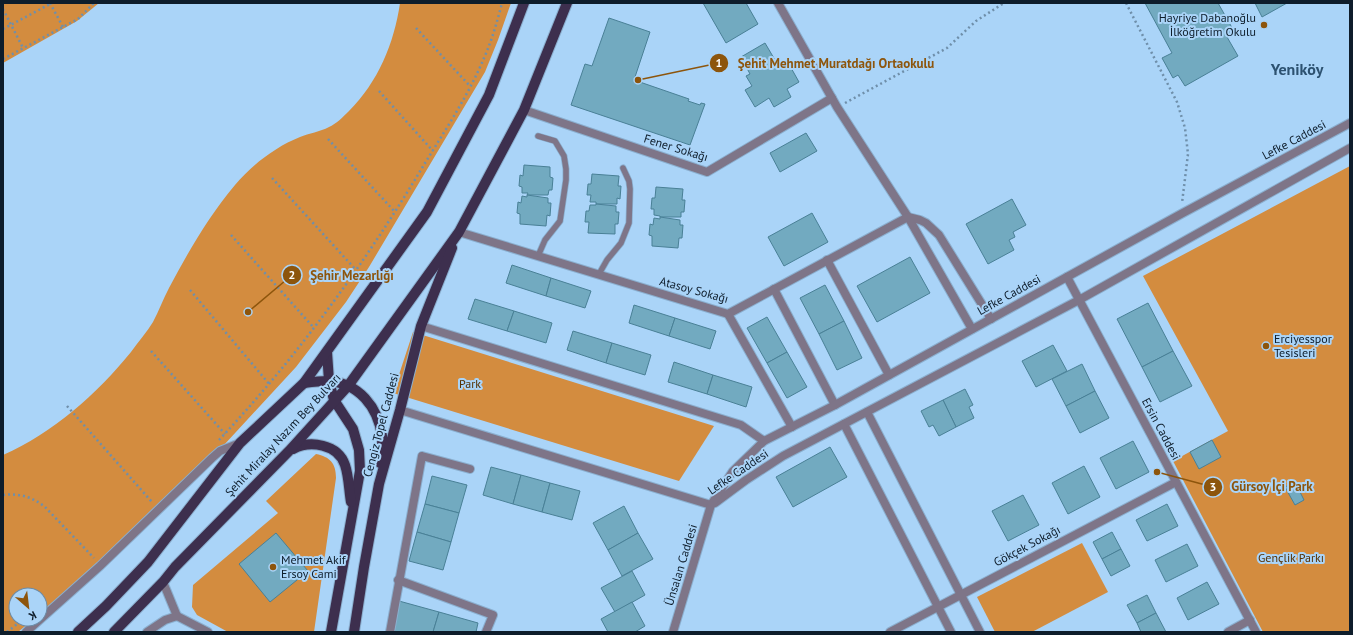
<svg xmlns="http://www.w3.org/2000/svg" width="1353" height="635" viewBox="0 0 1353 635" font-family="'PT Sans',sans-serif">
<rect width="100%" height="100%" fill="#aad4f8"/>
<g fill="#d38c3f">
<path d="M3,3H99L77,21L3,63Z"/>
<path d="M400,3H511L498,40L485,72L369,267L346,302L296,367L224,445L186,482L101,562L40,614V595H16V619H34L18,632H3V455C53,433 97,394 131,352C138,342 147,332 153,322C159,311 163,299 169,288C188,252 209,216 235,185C252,165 275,147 300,137C309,133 320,132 329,127C336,124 343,117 349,111C378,82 394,44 400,3Z"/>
<path d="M1350,166V632H1263L1173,461L1228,431L1143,276Z"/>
<path d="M413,332L714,426L679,481L393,393Z"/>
<path d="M316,454C330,457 336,463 336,478L314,632H228L197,615L192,607L193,585L278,513L266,501Z"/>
<path d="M1082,543L1108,592L1032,632H995L977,597Z"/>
</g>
<g fill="#72aac0" stroke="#498096">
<path d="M703,3H746L758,24L726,43Z"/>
<path d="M1145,3H1218L1235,33L1227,37L1238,56L1185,86L1178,75L1173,78L1162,58L1172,53Z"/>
<path d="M1255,3H1287L1262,17Z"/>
<path d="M609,18L650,32L634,80L689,99L688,101L700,105L701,103L705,104L690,145L571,105L585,64L592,66Z"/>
<path d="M765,43L775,60L778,58L784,69L790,66L799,82L787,89L791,97L774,107L769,98L755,107L745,90L752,86L746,76L750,74L741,57Z"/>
<path d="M806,133L817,151L780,172L770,153Z"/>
<path d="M524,165L550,167V177L553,178L552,190H549L548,195H527L528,193H522V187L519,186L520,175L523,176Z"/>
<path d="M592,174L619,176L618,186H621L620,199L617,198V204H596V202H590L591,195H587L588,184H591Z"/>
<path d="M656,187L683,189L682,200H685L684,212H681V217H660V216L654,215V209H651L652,198H655Z"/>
<path d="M527,195L548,198V203H551L550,216L547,215L546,226L520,224V214L517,213L518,202L521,203L522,196L527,197Z"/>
<path d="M1012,199L1026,225L1013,232L1015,237L1009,240L1014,250L988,264L966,224Z"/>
<path d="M596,204L616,206V212H619L618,224H615V234L588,233L589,222H585L586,211H589L590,205H596Z"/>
<path d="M812,213L828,242L784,266L768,237Z"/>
<path d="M660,217L680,220V225H683L682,238H679L678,248L652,246V236L649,235L650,224L653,225L654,218L660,219Z"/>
<path d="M910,257L930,293L877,322L857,286Z"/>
<path d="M512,265L551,278L546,296L506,283Z"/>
<path d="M551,278L591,291L585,308L546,296Z"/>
<path d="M825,285L844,321L819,334L800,298Z"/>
<path d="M475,299L514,311L507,331L468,319Z"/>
<path d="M1148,303L1173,351L1142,367L1117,319Z"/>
<path d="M634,305L675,318L669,336L629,323Z"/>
<path d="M514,311L552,323L546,343L507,331Z"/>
<path d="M767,317L787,352L767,363L747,328Z"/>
<path d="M675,318L716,331L710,349L669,336Z"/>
<path d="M844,321L862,358L837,370L819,334Z"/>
<path d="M573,331L612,343L606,363L567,350Z"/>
<path d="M612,343L651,355L645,375L606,363Z"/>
<path d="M1053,345L1067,371L1036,387L1022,361Z"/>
<path d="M1173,351L1192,386L1160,402L1142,367Z"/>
<path d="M787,352L807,387L787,398L767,363Z"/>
<path d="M674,362L713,375L707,394L668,382Z"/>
<path d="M1082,364L1095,391L1066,406L1052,379Z"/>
<path d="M713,375L752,387L746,407L707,394Z"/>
<path d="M965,389L973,405L969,407L974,418L956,427L943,400Z"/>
<path d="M1095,391L1109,418L1080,433L1066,406Z"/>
<path d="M943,400L956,427L939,436L933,425L929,427L921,411Z"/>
<path d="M1212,440L1221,457L1199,469L1190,452Z"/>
<path d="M1133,441L1149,472L1116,489L1100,458Z"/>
<path d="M830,447L847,477L793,507L776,477Z"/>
<path d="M1084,466L1100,497L1068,514L1052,483Z"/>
<path d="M491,467L521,475L513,504L483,495Z"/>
<path d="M521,475L550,483L542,512L513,504Z"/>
<path d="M432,476L467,485L459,513L425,504Z"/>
<path d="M1295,482L1304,500L1295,505L1285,487Z"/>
<path d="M550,483L580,491L572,520L542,512Z"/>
<path d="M1023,495L1039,525L1008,541L992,511Z"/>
<path d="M425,504L459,513L451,542L417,532Z"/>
<path d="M1167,504L1178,526L1147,541L1136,520Z"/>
<path d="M624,506L638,533L608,550L593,523Z"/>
<path d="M417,532L451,542L443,570L409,561Z"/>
<path d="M1112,532L1121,549L1102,559L1093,542Z"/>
<path d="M276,533L308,571L270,602L239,564Z"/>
<path d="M638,533L653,559L622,576L608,550Z"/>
<path d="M1187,544L1198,566L1166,582L1155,560Z"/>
<path d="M1121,549L1130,566L1111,576L1102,559Z"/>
<path d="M632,571L645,595L615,612L601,588Z"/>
<path d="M1207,582L1219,604L1188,620L1177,598Z"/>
<path d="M1147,595L1156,613L1137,623L1127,605Z"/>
<path d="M399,601L439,612L433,632H398L391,630Z"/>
<path d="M632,602L645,626L635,632H608L601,619Z"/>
<path d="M439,612L478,623L476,632H433Z"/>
<path d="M1156,613L1166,632H1141L1137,623Z"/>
</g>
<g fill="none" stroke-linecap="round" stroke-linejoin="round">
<g stroke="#8bafcf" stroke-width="7">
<g id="service">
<path d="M538,136L555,141L564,156L566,169V180L560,221L545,240L538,256"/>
<path d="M599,274L607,260L621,243L629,223L630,189L629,181L623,168"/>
</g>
</g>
<g stroke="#8bafcf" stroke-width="10">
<g id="minor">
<path d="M778,3L837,107L908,217L972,329"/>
<path d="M524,110L707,172L832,98"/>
<path d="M459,232L728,314L908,217L920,220L926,223L939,235L991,319"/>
<path d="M827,260L889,375"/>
<path d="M1067,277L1256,632"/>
<path d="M774,289L835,405"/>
<path d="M728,314L792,427"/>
<path d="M421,326L741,425L764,441"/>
<path d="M400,410L711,505"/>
<path d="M867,412L980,632"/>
<path d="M844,424L951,632"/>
<path d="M715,503L746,480L783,456L1079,300L1350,148"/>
<path d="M398,580L493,615L486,632"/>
<path d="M163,582L177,616"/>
<path d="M26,632L100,566L212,458L220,451L240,443"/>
<path d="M147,632L165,620L177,616L208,632"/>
<path d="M390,632L422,456L470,469"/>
<path d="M673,632L711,505L733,471L764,441L835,405L1181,214L1350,123"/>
<path d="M890,632L1176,482"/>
<path d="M1228,632L1250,620"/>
</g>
</g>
<g stroke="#8bafcf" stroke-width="12">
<g id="primary">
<path d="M327,352L329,381L334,400L353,429L359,450L360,471L331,632"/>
<path d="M304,383C312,382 320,381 328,381C359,383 378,407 382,436C383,444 381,454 380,463"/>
<path d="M293,449C310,440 338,444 345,465C349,477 349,491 351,502"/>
<path d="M78,632L106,606L148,562L240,443L304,383L427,212L489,95L524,3"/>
<path d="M114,632L163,582L175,567L289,451L348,386L459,232L524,110L567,3"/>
<path d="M354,632L364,567L379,484L400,410L421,326L452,248"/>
</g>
</g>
<g stroke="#6f8faa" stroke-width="2.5" stroke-dasharray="2 3" stroke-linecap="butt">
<path d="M50,3L63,27"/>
<path d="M1126,3L1177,102L1185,128L1188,154L1182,203"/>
<path d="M3,9L23,48"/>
<path d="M416,28L470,86"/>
<path d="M3,29L52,3"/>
<path d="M3,59L78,19L94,3"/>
<path d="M379,91L433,151"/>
<path d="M845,103L947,48L976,21L1004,3"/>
<path d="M328,139L395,212"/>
<path d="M272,178L356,270"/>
<path d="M231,235L314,328"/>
<path d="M190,290L270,385"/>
<path d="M151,351L225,434"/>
<path d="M67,406L152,502"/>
<path d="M219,440C298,356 366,262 425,163C446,129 469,94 484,58C492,40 497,22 502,3"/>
<path d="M3,495C19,493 33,497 45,507L94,558"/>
<path d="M7,632L21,621"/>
</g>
<use href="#service" stroke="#7e7588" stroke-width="5.5"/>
<use href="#minor" stroke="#7e7588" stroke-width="8"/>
<use href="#primary" stroke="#3d2f4e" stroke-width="10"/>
</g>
<g fill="#8d550c" stroke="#aad4f8" stroke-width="1.5">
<circle cx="1264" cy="25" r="4"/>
<circle cx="1266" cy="346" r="4"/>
<circle cx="273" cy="567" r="4"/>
</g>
<g text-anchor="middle" stroke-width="4" stroke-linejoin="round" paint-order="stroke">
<g font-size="12" fill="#0e1d2b" stroke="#aad4f8" text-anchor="start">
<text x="1256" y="22" text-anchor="end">Hayriye Dabanoğlu<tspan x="1256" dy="14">İlköğretim Okulu</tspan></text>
<text x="1274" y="343">Erciyesspor<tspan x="1274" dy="14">Tesisleri</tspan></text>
<text x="281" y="564">Mehmet Akif<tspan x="281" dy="14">Ersoy Cami</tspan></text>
</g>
<g font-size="12" fill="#0e1d2b" stroke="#aad4f8">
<text transform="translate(1294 140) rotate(-28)" y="4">Lefke Caddesi</text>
<text transform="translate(676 148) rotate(17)" y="4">Fener Sokağı</text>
<text transform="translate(694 290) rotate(15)" y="4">Atasoy Sokağı</text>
<text transform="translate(1009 295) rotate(-29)" y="4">Lefke Caddesi</text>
<text transform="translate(381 425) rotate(-75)" y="4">Cengiz Topel Caddesi</text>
<text transform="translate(1161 429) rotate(62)" y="4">Ersin Caddesi</text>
<text transform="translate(283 435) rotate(-47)" y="4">Şehit Miralay Nazım Bey Bulvarı</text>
<text transform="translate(738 472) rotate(-34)" y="4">Lefke Caddesi</text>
<text transform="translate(1027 546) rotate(-28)" y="4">Gökçek Sokağı</text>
<text transform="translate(681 565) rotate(-73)" y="4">Ünsalan Caddesi</text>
</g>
<g font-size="12" fill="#553103" stroke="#aad4f8">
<text x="470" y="388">Park</text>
<text x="1291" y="562">Gençlik Parkı</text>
</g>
<g font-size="16" font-weight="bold" fill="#2d5271" stroke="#aad4f8">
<text x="1297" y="75">Yeniköy</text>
</g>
</g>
<path fill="none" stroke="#8d550c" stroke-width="1.5" d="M638 80L719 63M248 312L292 275M1157 472L1213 487"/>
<g fill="#8d550c" stroke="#aad4f8" stroke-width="1.5">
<circle cx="638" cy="80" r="4"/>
<circle cx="248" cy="312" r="4"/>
<circle cx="1157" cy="472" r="4"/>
<circle cx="719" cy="63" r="10"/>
<circle cx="292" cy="275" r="10"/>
<circle cx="1213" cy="487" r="10"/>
</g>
<g font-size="12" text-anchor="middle" font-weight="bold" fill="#fff">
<text x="719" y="67">1</text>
<text x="292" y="279">2</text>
<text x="1213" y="491">3</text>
</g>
<g font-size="13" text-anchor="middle" font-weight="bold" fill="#8d550c" stroke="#aad4f8" stroke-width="4" stroke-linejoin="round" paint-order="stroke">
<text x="836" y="68">Şehit Mehmet Muratdağı Ortaokulu</text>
<text x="352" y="280">Şehir Mezarlığı</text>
<text x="1272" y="491">Gürsoy İçi Park</text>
</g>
<rect width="1353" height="635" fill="none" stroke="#0e1d2b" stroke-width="8"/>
<g transform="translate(28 607) rotate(152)"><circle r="19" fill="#aad4f8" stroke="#6c8ba6"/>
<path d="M0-3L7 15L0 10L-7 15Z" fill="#8d550c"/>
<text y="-6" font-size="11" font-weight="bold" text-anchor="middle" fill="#0e1d2b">K</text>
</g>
</svg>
